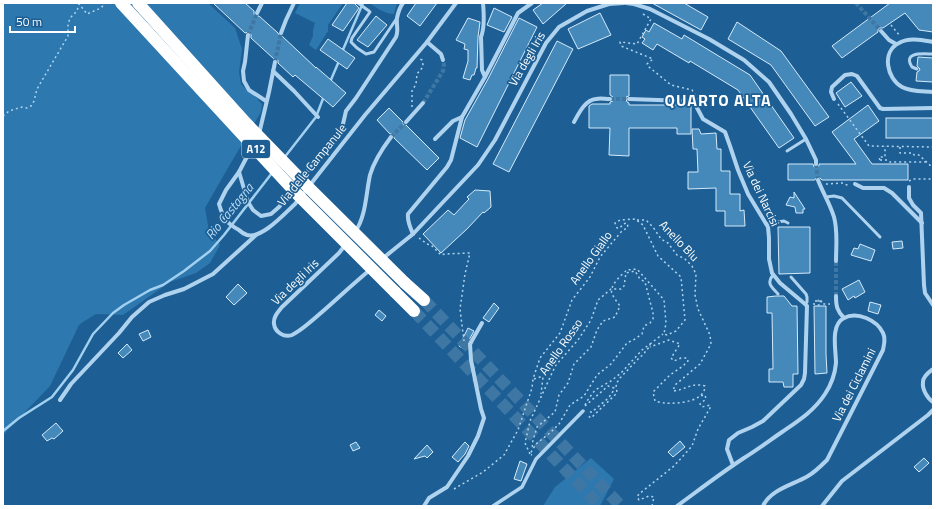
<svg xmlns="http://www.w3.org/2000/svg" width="936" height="509" viewBox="0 0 936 509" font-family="'Titillium Web',sans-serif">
<rect width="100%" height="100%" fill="#1d5f94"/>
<g fill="#2d78af">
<path d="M3,3H208L235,28L242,49L239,72L241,84L249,92L257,98L259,101L262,104L261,112L225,173L205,208L209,231L220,245L210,263L196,273L170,282L123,315L96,314L83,322L79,325L50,386L3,435Z"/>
<path d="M300,3H343L328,25V31L316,50L309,45L313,36V30L315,23L295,13Z"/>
<path d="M369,3H397L394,14C384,14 378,8 369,3Z"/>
<path d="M591,458L614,479L600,506H543L555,487Z"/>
</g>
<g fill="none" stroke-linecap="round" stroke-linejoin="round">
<g stroke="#a2d0f0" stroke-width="2.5">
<path d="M342,52L363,3"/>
<path d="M330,82L339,61"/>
<path d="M284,158L316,117L324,96"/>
<path d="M3,431L19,418L52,397L73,370L93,334L113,313L124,305L150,290L163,285L184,271L210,251L224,235L272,173"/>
</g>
</g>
<g fill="#4588ba" stroke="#d5eafa">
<path d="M213,3H245L254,11V14L255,16H259L278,33L279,35L282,36L316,68V67L346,93L333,107L295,75L293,77L278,63V60L274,59L251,38V35L250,32H248L245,33Z"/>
<path d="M347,3H354L359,8L343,31L332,25Z"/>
<path d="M416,3H437L420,26L407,16Z"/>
<path d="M543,3H567L543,24L533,10Z"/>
<path d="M652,3H684L708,17L701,30Z"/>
<path d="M890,3H933V32L919,30L905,13L883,28H879L878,30V32L842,58L832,46Z"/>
<path d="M494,8L512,17L504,32L487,25Z"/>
<path d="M600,13L611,35L578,49L568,29Z"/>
<path d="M376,16L387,25L368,47L357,40Z"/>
<path d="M468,18L480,22L478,37L477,68H476L474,75H472L470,80L463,78L468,61V50L464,49L465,44L456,40Z"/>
<path d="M519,18L537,27L477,147L460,138L465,120L488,79Z"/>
<path d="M737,22L781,51L829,117L815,126L771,65L728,39Z"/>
<path d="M654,23L682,39L684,35L750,75L794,138L779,148L738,90L690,61L689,63L657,44L653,50L642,43L645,39L642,37L646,30L649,32Z"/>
<path d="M328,39L355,58L347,69L320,50Z"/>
<path d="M557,41L573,49L509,172L493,164Z"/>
<path d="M918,57L933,58V82L916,81L917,72L919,71L920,69L917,66Z"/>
<path d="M610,75H629V96L626,97V99L627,102L629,103V105H687L691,106V134H677V128H629V156L609,155L610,128H589V106L592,104H610V102L613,101V97L610,95Z"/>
<path d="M851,82L862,96L845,107L836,93Z"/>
<path d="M868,105L879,121L854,139L872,164H908V180H822L820,178L818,177L816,178L815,180H788V164H813L814,167H816L819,166V164H856L832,132Z"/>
<path d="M389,108L403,122V124L406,125L439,158L427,170L394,138L393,134H390L377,120Z"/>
<rect x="886" y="118" width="47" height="20"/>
<path d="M692,129H699L701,134L716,133L717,149H721V171H730V194H740V211L744,210L745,226H725V211H716V188L688,189V172H698L697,149H693Z"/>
<path d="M475,190L490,191L491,207L484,213L483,212L467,229L441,253L423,234L448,210L454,215L469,199L467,197Z"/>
<path d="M794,192L805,209H803V213H796L795,207L786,205L790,197L794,198Z"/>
<path d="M778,227H810V273L779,274Z"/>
<path d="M902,241L903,248L893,249L892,242Z"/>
<path d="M860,244L875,250L871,261L851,255L854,248L858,249Z"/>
<path d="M859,280L865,292L855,298L854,296L848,300L842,289Z"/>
<path d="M238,284L247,293L234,305L226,297Z"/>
<path d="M776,296H784L792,306H797L798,374H793V387H784L783,382H769V369H773L772,313H767V297Z"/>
<path d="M870,302L881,305L878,314L868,311Z"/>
<path d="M494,303L499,308L489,322L483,318Z"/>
<path d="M814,306H826V354L827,373L815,374Z"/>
<path d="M379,310L386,316L382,321L375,315Z"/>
<path d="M468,328L474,331L464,349L459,346Z"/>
<path d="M148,330L151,337L143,341L139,334Z"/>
<path d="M127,344L132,350L123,358L118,353Z"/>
<path d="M56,423L63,431L54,439L52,438L47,441L42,435Z"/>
<path d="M680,441L685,447L673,457L668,452Z"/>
<path d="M356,442L360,448L353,451L350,445Z"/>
<path d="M465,442L469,446L465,454L458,462L452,457Z"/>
<path d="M427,445L433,452L427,458L425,456L414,459Z"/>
<path d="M924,458L929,463L919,472L914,467Z"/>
<path d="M520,461L527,464L521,481L514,479Z"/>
</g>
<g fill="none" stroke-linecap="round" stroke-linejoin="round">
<g stroke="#3f77a4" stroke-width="4" stroke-dasharray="4 2" stroke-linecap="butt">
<path d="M856,3L881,31"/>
<path d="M248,35L257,13"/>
<path d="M275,62L281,33"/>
<path d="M610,99H629"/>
<path d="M423,103L443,71L444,65L443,60"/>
<path d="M391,137L406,122"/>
<path d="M816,164L818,180"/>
<path d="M836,296V261"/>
</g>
<g stroke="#3f77a4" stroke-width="12" stroke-dasharray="12 6" stroke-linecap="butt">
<path d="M424,300L621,506"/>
<path d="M414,311L600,506"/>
</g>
<g stroke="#afd3ef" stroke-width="1.5" stroke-dasharray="2 3" stroke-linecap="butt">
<path d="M643,14L651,19L637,44L620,42L621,46L653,59L647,64L649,67L671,85L692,90L698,99"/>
<path d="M891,25L900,36"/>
<path d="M838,104L869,146L933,147"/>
<path d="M412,107V91L416,84L417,74L422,68L423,65L422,60L420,59"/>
<path d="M3,116L9,111L22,107L27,108L31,106L34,101L37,89L68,36V25L70,18L77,11L79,4L87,14L101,8L105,3"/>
<path d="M900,147V153H913L914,155H919L933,168"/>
<path d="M880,160H888L890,162H927"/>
<path d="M880,160L879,158V157H885V146"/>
<path d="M909,181L913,179H933"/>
<path d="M826,184L843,183L849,186"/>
<path d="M637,220H646L653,227L661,239L668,243L677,255L685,259L692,266L696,274L695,295L698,309L710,335L711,344L700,364L675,385L673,391C685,390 692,382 705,386C705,402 677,404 665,403C662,403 658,402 655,401L653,392L670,375L683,366L688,361L687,358H681L674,361L671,358L680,344L669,340L650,347"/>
<path d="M419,238L427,244L431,245L441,255L445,254L470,253L465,274L460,309L464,341"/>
<path d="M813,304H816V299L818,300V305H820V300L821,299L822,304H830"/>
<path d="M650,344L663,334"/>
<path d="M534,379L540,377H543L541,394"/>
<path d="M585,405L587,401L595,390L611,381L621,373L642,350L650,344V347L646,350L644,354L640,357L620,378L616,384L617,393L591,418L587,415"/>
<path d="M585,406L608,386L614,388C612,398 599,405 592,412H589"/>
<path d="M530,454L525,443L530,421L552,373L556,365L578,340L591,320L598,300L611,289H621L624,286L626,273L635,271L640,279L645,282L653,313V319L650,323L644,326L642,334L635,339L627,343L611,364L597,375L584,396L570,405L559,424L551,432L536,444L530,454L532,455"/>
<path d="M454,489L483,472L504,455L518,430L532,388L533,379L540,358L560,333L572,300L590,277L600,257L621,232L628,227L627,223L623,224L620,228H617L615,223L620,220L635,219L643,225L658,256L681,277L685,320L676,331L667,335L664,334L666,323L664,300L645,278L637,269L627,270C621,275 609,286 612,294C614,298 617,302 620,306L615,317L603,321L597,330L591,347L574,364L568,383L559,395L555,412L537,427L532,444L533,450"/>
<path d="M652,506L654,497L649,496L639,500L637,497L639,494L674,466L692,446L698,429L710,408V405L702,407L700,404L706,399L705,395L700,396"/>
</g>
<g stroke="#afd3ef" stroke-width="3">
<path d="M358,3L369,11L370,12L352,38L351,42L357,48L366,54L374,52L397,18"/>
<path d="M917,69L912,67C902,51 924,54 933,54"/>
<path d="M787,151L806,139"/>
<path d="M826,197L834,196L842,198L880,237"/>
<path d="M766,224L784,221L788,223"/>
<path d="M773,275C766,284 772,287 778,294"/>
<path d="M791,277L806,294L807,297V302L805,304"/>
</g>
<path stroke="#afd3ef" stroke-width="3.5" d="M493,506L522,487L536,459L583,411"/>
<g stroke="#afd3ef" stroke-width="4">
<path d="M483,3C484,14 485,27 481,37L482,70L485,77"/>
<path d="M626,3L634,4L650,9L709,39L744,60L769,82L791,114L806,139L816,160V164"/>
<path d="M257,13L262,3"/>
<path d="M881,31L889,40L896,44"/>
<path d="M281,33L286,20L294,3"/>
<path d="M248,35L245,62L243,71L244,81L249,90L266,101"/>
<path d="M427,42L441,54L443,60"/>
<path d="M933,42C922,40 909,37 899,43C881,52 887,79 902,87C911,92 923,91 933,92"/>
<path d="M273,71L294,91L318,117"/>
<path d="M629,99L686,101L695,104L703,119L725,132L730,146L738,170L748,194L768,227L769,238V259L772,273L780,283L805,304L807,306L805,373L804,379L801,385L763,421L752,427L738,433L729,440L727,449L733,465"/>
<path d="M834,99L831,92L832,87L845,75L852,74L857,76L880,108L883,109L933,108"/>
<path d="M406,122L423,103"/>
<path d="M574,122C579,113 585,100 596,99C600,98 605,99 610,99"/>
<path d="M259,134L269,92L275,62"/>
<path d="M435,139L453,121L462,117"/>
<path d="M252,147L239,172L226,190L219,204C223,218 226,223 239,230C241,232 244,234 247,235C262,239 284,214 295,204L365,115L427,42L456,3"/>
<path d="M239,172L248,202L253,210L261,216L271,214L279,207L292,190"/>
<path d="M301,179L340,132L343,124L346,111L356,98L396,37C399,30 396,25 397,18C398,13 400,7 403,3"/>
<path d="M818,180C823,193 830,204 834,217C838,231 836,246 836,261"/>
<path d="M855,184L863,188H884L892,193L922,223"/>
<path d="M909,187V198L913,205L921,213L924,285L925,293L933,305"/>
<path d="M355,232C366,217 366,193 370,175C374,161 382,149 391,137"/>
<path d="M413,234C410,227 407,221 408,214L447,167L451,160L462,117L485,77L518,13L532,3"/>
<path d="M346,244L339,253L282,307C278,312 273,317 274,324C275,332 284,338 292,335C301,331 314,319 322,312C338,298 354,283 371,269"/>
<path d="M382,259L413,234L478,165L495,140L546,43L559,27L587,11L609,4L624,3"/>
<path d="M836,296C836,306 837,311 844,318"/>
<path d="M933,369C929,372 923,376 923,382C922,389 927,398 933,402"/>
<path d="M60,400L71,384L119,333L132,317L149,302L165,295L184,289L213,274L256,235"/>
<path d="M424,506L429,498L447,487L468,456L478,436L484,418L481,409L471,360L470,344L482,323"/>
<path d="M677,506C699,490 721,473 744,458C757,450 769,441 782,432C798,421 814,411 825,394C831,385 835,374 836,363C836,350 830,325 844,318C857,311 877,320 883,333C886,339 884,344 883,350L827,460C821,466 815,472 808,476C793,485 771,489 763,506"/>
<path d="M822,506L842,481L928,415L933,410"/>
</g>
<g stroke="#fff" stroke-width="12">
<path d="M405,283L424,300"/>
<path d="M395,292L414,311"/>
</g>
<g stroke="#fff" stroke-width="12">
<path d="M121,3L297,194L395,292"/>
<path d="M138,3L246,123L307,186L405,283"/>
</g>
</g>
<g text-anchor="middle" stroke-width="3.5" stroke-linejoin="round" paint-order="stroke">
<rect fill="#1d5f94" stroke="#bbcfdf" stroke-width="1" x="242" y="140" width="28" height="18" rx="3"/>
<g font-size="11" font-weight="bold" fill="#fff">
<text x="256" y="153">A12</text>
</g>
<g font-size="12" fill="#fff" stroke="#1d5f94">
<text transform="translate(527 59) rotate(-60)" y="4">Via degli Iris</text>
<text transform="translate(312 165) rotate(-51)" y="4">Via delle Campanule</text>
<text transform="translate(761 194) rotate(65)" y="4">Via dei Narcisi</text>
<text transform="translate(679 241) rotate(46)" y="4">Anello Blu</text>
<text transform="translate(591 258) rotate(-54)" y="4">Anello Giallo</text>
<text transform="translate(295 282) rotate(-44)" y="4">Via degli Iris</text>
<text transform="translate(561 347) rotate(-55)" y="4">Anello Rosso</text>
<text transform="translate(854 385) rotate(-63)" y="4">Via dei Ciclamini</text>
</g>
<g font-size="13" font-style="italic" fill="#bbddf5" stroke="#1d5f94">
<text transform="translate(229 211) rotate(-51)" y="5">Rio Castagna</text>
</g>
<g font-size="16" font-weight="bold" letter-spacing="1" fill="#fff" stroke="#1d5f94">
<text x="718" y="106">QUARTO ALTA</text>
</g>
</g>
<rect width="936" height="509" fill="none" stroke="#ffffff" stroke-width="8"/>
<path d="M10 26v6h65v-6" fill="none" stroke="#ffffff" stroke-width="2"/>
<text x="16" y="26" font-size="12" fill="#ffffff" stroke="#1d5f94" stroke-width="3" paint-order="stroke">50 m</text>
</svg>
